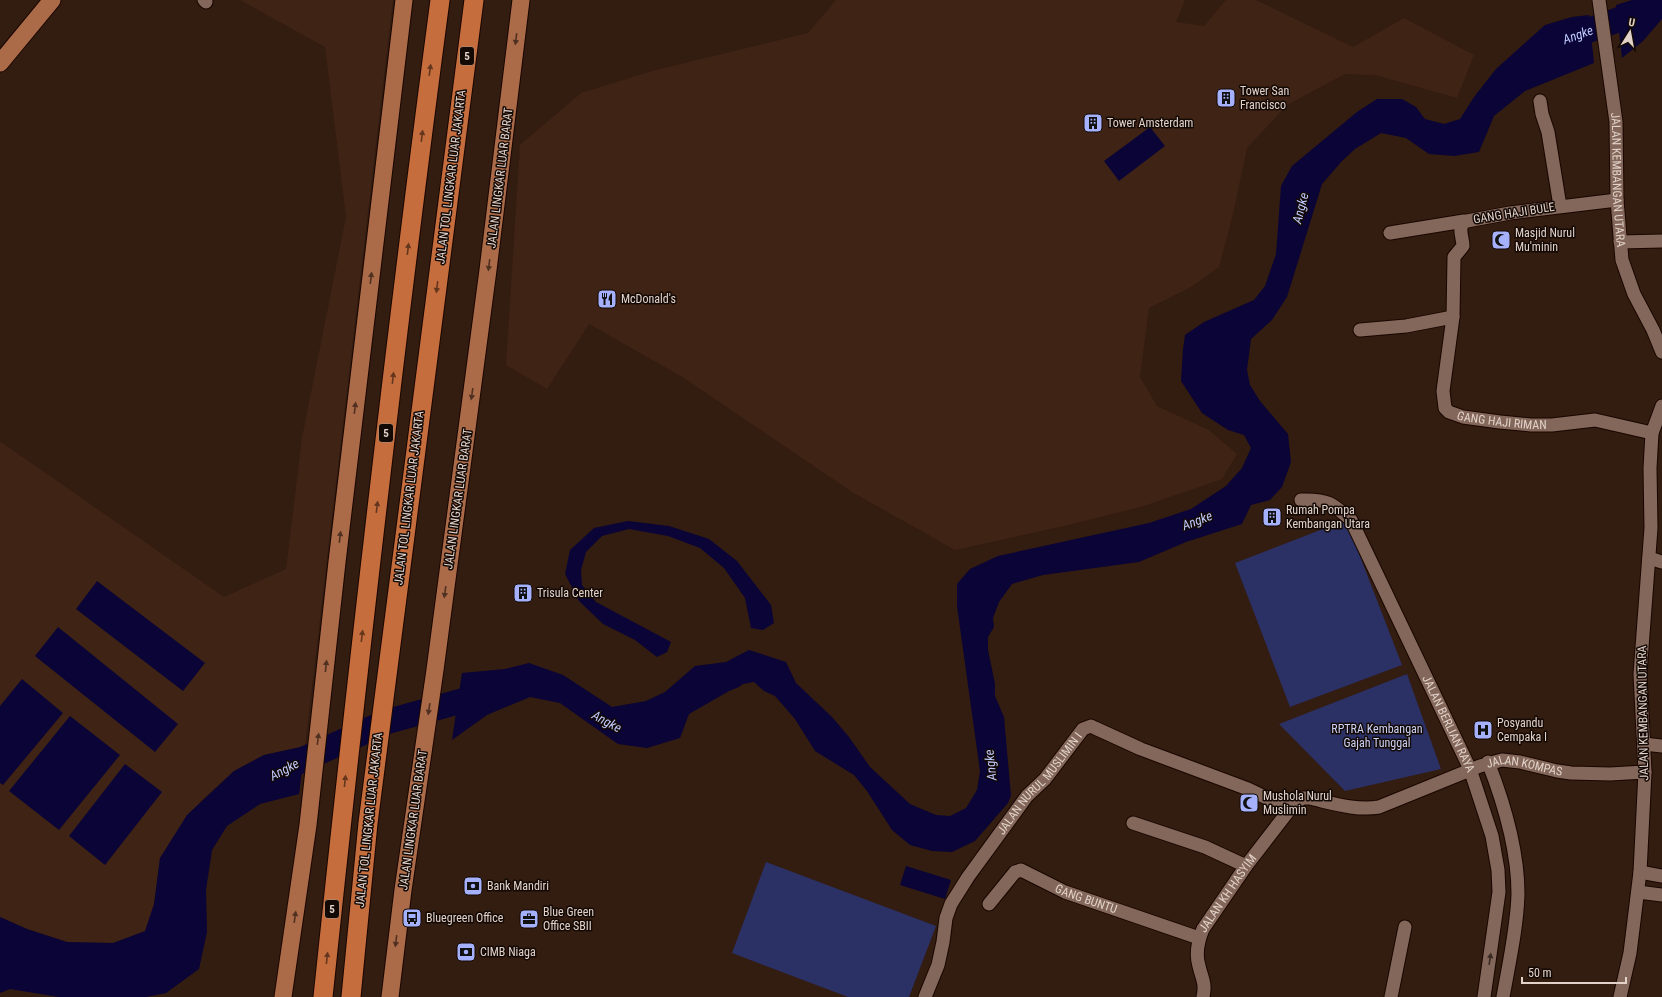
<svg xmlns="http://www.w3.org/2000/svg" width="1662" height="997" viewBox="0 0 1662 997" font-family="'Roboto Condensed',sans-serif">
<rect width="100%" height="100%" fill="#331c10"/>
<g fill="#3f2314">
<path d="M240,0H393L305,746L264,755L234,771L201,801L160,858L154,904L146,931L113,943L67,942L27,929L0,917V443L1,442L224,597L286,569L302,438L346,217L325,47Z"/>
<path d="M836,0H1185L1176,22L1204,26L1226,0H1256L1353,47L1404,18L1474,55L1457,98L1375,75L1345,74L1287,105L1247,148L1233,214L1219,267L1191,287L1149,308L1140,377L1157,406L1209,430L1237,454L1222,479L1144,506L1064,526L955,550L852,492L684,378L589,324L547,389L506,365L520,145L581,93L652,71L808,33Z"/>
</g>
<g fill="#2b3065">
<path d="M1346,520L1402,665L1290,707L1235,563Z"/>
<path d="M1407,674L1441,769L1345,791L1279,724Z"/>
<path d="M766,862L936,926L909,997H848L732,953Z"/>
</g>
<g fill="#0a0437">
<path d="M1632,0H1662V19L1643,41L1622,58L1616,5Z"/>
<path d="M1589,15L1594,63L1525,91L1494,116L1479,152L1454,156L1429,154L1406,138L1381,133L1355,149L1342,161L1322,184L1287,297L1272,320L1251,339L1247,370L1250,385L1260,401L1288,434L1291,462L1282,487L1270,500L1251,505L1242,524L1186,542L1139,562L1043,575L1012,584L999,602L993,618L994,627L988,637V650L995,684V696L1004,717L1011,796L1008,803L975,841L952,852L932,851L910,845L892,830L867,791L854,775L815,751L795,719L775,696L764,691L754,682L743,684L739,687L729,691L689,714L680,738L647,748L618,744L560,703L530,697L487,715L452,740L462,673L505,669L529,663L563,675L612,707L646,701L665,692L695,666L726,662L749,650L786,662L796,683L832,717L849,737L870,767L910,804L936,815L950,816L966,808L977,790L980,771L957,606V584L970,569L998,556L1149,523L1191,509L1226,486L1242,468L1251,448L1244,435L1228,430L1202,413L1181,381L1183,349L1185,335L1204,322L1254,300L1265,286L1276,254L1281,186L1292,166L1357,112L1377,99H1402L1416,107L1425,119L1444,124L1460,119L1474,97L1496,69L1545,25L1572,17Z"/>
<path d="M1150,127L1165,146L1119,181L1104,161Z"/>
<path d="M628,521L669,526L709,539L737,561L771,605L774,623L763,630L751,628L745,598L724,568L700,548L668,536L629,529L602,536L586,552L581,570L582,585L596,602L671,642L667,652L657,657L635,640L603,624L579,601L565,574L570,550L594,528Z"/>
<path d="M97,581L205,663L183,691L76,609Z"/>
<path d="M58,627L178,724L155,752L35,656Z"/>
<path d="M22,679L63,713L3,785L0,783V706Z"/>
<path d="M70,716L120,755L59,830L9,791Z"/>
<path d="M305,746L299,794L260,804L227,826L212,850L206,890L207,932L199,969L166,993L146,997H59L10,989L0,993V917L27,929L67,942L113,943L145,931L154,904L160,858L187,815L234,771L264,755Z"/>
<path d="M125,764L162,792L105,865L69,836Z"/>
<path d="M906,866L951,880L945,899L900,885Z"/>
</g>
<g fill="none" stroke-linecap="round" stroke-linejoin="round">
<g stroke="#0a0437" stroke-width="25">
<path id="s1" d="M1559,41L1662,4"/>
<path d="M273,774L280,770L386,722L490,693"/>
</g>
<g stroke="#190600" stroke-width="15">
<g id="minor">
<path d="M204,0L206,2"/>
<path id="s2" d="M1599,0L1616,122L1617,200L1622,260L1634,294L1653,330L1662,352"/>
<path d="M1540,101L1542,114L1548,132L1560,206"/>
<path id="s3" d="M1617,200L1510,213L1467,221C1456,225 1463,237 1463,246L1454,257L1453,317L1443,391L1445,408L1449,412L1463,417L1500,422L1531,425H1552L1595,420L1652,433"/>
<path d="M1390,233L1464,221"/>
<path d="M1620,242L1662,241"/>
<path d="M1360,330L1406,326L1453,317"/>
<path id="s4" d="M1301,500C1327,499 1332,503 1351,520L1470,769L1492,836L1498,870L1499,892L1484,997"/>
<path d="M1649,558L1662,562"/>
<path d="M1644,744L1662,746"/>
<path d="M1488,762C1504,803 1518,849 1518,894C1517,928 1509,963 1503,997"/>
<path d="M1133,823L1205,847L1246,866"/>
<path d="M1640,872L1662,876"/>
<path d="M1638,892L1662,895"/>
<path id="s5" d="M989,904L1015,872L1021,870L1065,892L1199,938"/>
<path id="s6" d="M925,997L938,965L943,942L946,918L951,904L968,877L1027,796L1045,779L1083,729L1091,726L1095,728L1141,749L1248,789L1290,809"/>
<path id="s7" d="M1203,997C1206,983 1202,979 1199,966C1195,953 1198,941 1203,929L1246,866L1290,809L1302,798H1309C1332,803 1356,811 1379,807L1480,766L1502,760L1520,762L1557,771L1571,773L1610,774L1645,772"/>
<path d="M1391,997L1405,927"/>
<path d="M1620,997L1630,953L1640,872L1645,772L1640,674L1651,528L1650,468L1652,433L1662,406"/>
</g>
</g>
<g stroke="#190600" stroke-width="19">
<g id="major">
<path d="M0,63L52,0"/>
<path d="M283,997L308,825L337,562L404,0"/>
<path d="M390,997L403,890L435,670L488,270L521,0"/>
</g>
</g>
<g stroke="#190600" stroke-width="21">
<g id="highway">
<path d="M323,997C358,664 396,332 440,0"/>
<path d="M351,997L368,823L474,0"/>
</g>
</g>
<use href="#minor" stroke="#83675a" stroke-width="13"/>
<use href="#major" stroke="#ab6b49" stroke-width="17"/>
<use href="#highway" stroke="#c66d3d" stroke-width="19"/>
</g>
<defs><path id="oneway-solid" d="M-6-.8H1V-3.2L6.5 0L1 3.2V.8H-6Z"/></defs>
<g fill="#503020">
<use href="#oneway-solid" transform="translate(516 39) rotate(97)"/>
<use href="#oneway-solid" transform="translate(489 265) rotate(97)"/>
<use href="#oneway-solid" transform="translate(371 278) rotate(-83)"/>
<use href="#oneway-solid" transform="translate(472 394) rotate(98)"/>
<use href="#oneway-solid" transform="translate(355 408) rotate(-83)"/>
<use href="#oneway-solid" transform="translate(340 537) rotate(-83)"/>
<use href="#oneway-solid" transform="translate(445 592) rotate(98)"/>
<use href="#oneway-solid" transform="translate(326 666) rotate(-84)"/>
<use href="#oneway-solid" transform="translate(429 709) rotate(99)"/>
<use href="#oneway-solid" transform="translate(318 739) rotate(-83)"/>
<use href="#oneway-solid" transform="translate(295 917) rotate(-82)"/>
<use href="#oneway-solid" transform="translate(396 941) rotate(97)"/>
</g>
<g fill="#64361e">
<use href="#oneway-solid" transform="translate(430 70) rotate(-82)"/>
<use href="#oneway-solid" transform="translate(422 136) rotate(-83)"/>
<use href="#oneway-solid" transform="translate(408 249) rotate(-83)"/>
<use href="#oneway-solid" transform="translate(437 287) rotate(97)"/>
<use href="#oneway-solid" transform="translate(393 378) rotate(-83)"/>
<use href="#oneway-solid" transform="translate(377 507) rotate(-83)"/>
<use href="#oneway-solid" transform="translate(362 636) rotate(-83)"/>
<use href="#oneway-solid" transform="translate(345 781) rotate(-84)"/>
<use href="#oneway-solid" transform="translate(327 958) rotate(-84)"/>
</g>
<use fill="#3a2a23" href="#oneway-solid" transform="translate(1490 959) rotate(-81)"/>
<defs>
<g id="building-square" transform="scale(1)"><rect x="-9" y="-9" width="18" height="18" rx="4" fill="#a5b1fc" stroke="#130905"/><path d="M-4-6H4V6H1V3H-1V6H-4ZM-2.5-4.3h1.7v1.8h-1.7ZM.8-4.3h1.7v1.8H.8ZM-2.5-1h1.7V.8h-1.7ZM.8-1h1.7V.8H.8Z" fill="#111"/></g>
<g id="mosque-square" transform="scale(1)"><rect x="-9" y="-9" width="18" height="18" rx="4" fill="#a5b1fc" stroke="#130905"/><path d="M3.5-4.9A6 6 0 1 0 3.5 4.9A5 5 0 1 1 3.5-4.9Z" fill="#111"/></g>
<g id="restaurant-square" transform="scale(1)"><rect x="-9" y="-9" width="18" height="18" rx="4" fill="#a5b1fc" stroke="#130905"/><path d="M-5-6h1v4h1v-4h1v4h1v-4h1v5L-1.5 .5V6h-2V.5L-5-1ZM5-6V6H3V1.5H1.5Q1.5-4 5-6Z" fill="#111"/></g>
<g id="hospital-square" transform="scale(1)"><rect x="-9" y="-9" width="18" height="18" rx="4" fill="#a5b1fc" stroke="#130905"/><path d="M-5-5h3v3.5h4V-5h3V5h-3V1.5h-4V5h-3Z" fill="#111"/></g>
<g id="bank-square" transform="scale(1)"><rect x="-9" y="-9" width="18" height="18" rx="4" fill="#a5b1fc" stroke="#130905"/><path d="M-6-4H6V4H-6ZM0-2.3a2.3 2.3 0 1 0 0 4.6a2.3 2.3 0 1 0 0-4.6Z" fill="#111"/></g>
<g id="bus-square" transform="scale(1)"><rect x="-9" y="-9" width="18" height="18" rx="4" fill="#a5b1fc" stroke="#130905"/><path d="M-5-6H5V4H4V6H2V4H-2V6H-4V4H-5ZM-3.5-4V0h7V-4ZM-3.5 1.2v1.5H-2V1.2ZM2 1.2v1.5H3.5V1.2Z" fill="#111"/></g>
<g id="office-square" transform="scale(1)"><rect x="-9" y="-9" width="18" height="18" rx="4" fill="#a5b1fc" stroke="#130905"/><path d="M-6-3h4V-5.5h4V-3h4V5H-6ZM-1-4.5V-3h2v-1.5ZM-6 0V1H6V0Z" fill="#111"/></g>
</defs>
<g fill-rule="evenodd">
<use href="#building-square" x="1226" y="98"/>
<use href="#building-square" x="1093" y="123"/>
<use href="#mosque-square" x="1501" y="240"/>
<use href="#restaurant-square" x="607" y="299"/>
<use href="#building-square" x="1272" y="517"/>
<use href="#building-square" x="523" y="593"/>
<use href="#hospital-square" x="1483" y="730"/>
<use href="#mosque-square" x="1249" y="803"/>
<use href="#bank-square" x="473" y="886"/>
<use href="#bus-square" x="412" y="918"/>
<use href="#office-square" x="529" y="919"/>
<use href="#bank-square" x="466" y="952"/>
</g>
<g text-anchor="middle" stroke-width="3" stroke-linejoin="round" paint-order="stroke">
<g fill="#130905" stroke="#a4968f" stroke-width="1">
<rect x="460" y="47" width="14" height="18" rx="3"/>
<rect x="379" y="424" width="14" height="18" rx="3"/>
<rect x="325" y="900" width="14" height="18" rx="3"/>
</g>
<g font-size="11" font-weight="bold" fill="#e2d2ca">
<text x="467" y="60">5</text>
<text x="386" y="437">5</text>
<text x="332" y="913">5</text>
</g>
<g font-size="12" fill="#e2d2ca" stroke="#130905" text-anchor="start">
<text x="1240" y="95">Tower San<tspan x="1240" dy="14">Francisco</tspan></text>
<text x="1107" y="127">Tower Amsterdam</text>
<text x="1515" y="237">Masjid Nurul<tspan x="1515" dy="14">Mu'minin</tspan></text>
<text x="621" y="303">McDonald's</text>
<text x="1286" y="514">Rumah Pompa<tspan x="1286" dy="14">Kembangan Utara</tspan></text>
<text x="537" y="597">Trisula Center</text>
<text x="1497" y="727">Posyandu<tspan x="1497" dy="14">Cempaka I</tspan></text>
<text x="1263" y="800">Mushola Nurul<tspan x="1263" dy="14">Muslimin</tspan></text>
<text x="487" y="890">Bank Mandiri</text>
<text x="543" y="916">Blue Green<tspan x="543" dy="14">Office SBII</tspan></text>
<text x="426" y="922">Bluegreen Office</text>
<text x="480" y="956">CIMB Niaga</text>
</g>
<g font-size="12" fill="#e2d2ca" stroke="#130905">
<text transform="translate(451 177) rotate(-83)" y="4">JALAN TOL LINGKAR LUAR JAKARTA</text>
<text transform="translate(500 178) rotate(-83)" y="4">JALAN LINGKAR LUAR BARAT</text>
<text dy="4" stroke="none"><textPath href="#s2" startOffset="181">JALAN KEMBANGAN UTARA</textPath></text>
<text transform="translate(1514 213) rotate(-9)" y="4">GANG HAJI BULE</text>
<text dy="4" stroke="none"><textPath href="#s3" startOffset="405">GANG HAJI RIMAN</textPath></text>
<text transform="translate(409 498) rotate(-83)" y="4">JALAN TOL LINGKAR LUAR JAKARTA</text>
<text transform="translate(458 499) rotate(-82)" y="4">JALAN LINGKAR LUAR BARAT</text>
<text transform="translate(1643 713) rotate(-91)" y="4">JALAN KEMBANGAN UTARA</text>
<text dy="4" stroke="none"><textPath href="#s4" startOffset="282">JALAN BERLIAN RAYA</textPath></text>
<text dy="4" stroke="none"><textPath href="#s7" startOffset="467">JALAN KOMPAS</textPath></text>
<text dy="4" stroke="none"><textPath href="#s6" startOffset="247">JALAN NURUL MUSLIMIN I</textPath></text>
<text transform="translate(369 820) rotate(-84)" y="4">JALAN TOL LINGKAR LUAR JAKARTA</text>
<text transform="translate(413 820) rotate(-82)" y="4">JALAN LINGKAR LUAR BARAT</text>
<text dy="4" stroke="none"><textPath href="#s7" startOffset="113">JALAN KH HASYIM</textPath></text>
<text dy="4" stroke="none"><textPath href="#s5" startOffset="119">GANG BUNTU</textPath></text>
</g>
<g font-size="12" fill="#ccd3f6" stroke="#130905">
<text x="1377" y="733">RPTRA Kembangan<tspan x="1377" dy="14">Gajah Tunggal</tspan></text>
</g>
<g font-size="13" font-style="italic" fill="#c0cbff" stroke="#130905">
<text dy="5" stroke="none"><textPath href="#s1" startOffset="20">Angke</textPath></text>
<text transform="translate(1300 208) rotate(-76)" y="5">Angke</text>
<text transform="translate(1197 520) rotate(-21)" y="5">Angke</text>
<text transform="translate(607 721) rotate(28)" y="5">Angke</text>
<text transform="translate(990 765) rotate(-96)" y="5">Angke</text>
<text transform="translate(284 769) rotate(-28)" y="5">Angke</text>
</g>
</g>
<g transform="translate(1630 32) rotate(11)" stroke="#130905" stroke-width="3" paint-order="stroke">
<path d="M0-3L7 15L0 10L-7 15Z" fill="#e2d2ca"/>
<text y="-6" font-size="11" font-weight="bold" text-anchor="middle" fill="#e2d2ca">U</text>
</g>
<path d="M1522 977v6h104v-6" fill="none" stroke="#e2d2ca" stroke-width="2"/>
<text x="1528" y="977" font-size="12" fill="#e2d2ca" stroke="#130905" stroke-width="3" paint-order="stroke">50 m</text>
</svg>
